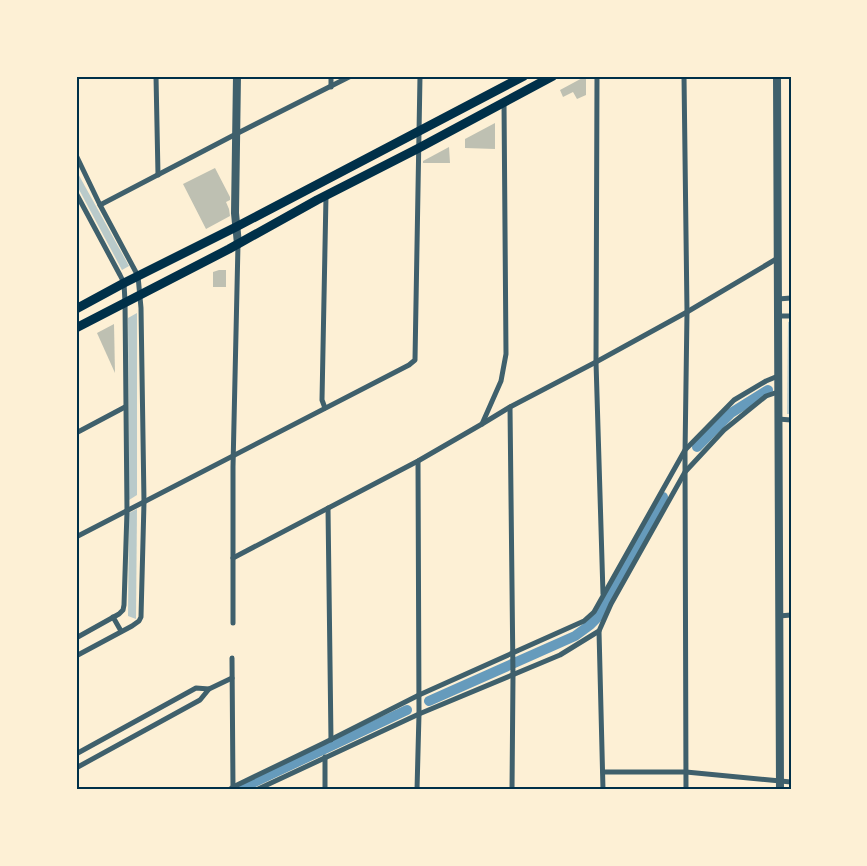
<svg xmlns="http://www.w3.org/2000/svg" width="867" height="866" viewBox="0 0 867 866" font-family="'Asap Condensed',sans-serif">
<rect width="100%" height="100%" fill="#fdf0d5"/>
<g fill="#b9caca">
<path d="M76,170L129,266L122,270L76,184Z"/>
<path d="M137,313V495L129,500L128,318Z"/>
<path d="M791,321V414H787L788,322Z"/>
<path d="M137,509L136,619L128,616L129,513Z"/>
</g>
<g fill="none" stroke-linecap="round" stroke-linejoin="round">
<g stroke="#669bbc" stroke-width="10">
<path d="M697,447L731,413L768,390"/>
<path d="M429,701L575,636L590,625L598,617L663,497"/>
<path d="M242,790V788L407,710"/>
</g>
</g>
<g fill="#bec0b2">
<path d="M586,76V95L577,99L573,92L563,97L560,90Z"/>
<path d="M495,123V149L465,148V139Z"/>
<path d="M449,147L450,163H423V161Z"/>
<path d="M215,168L230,197V200L226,202L229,209L230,216L206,229L183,184Z"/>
<path d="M219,270H226V287H213V272Z"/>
<path d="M114,324L115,373L97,333Z"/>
</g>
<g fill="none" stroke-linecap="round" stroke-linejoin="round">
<g stroke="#3f606c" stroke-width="5">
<path d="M156,76L158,175"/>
<path d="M331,76V87"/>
<path d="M597,76L596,362L603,594"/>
<path d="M684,76L687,312L685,454L686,790"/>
<path d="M76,155L100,205L138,276L141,308L144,502L141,617L139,621L132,626L76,656"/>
<path d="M76,193L120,275L124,283L125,302L127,511L124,605L123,610L119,614L76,638"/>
<path d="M100,205L236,134L351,76"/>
<path d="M778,299L791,298"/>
<path d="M778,316H791"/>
<path d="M510,407L513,675L512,790"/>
<path d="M325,408L322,400L326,196"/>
<path d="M778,419L791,420"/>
<path d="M482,424L501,381L506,354L504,102"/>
<path d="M76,433L125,407"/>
<path d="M328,508L331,740"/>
<path d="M76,537L409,365L415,360L420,76"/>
<path d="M233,558L418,461L482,424L510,407L596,362L687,312L778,258"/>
<path d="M779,616L791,615"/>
<path d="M113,617L121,631"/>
<path d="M233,623V467L238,244"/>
<path d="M599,631L603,790"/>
<path d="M232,658L233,789"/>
<path d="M76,754L196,688L209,689"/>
<path d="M76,768L200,700L209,689L232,678"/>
<path d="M603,772H686L791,782"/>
<path d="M229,790L233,787L324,743L419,695L584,621L594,612L685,450L734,400L766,381L778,376"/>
<path d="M256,790L419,714L560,655L599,631L611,604L685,472L724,430L766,396L778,392"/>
<path d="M325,790V757"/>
<path d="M417,790L419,714L418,461"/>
</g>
<g stroke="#3f606c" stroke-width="8">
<path d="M237,76L235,213L238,244"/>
<path d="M777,76L780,790"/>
</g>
<g stroke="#003049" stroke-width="9">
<path d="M76,309L124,283L236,227L524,76"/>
<path d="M76,328L229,249L317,200L417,149L553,76"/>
</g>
</g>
<rect width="867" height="866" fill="none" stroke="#fdf0d5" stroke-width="155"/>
<rect x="78" y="78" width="712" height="710" fill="none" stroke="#003049" stroke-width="2"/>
</svg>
